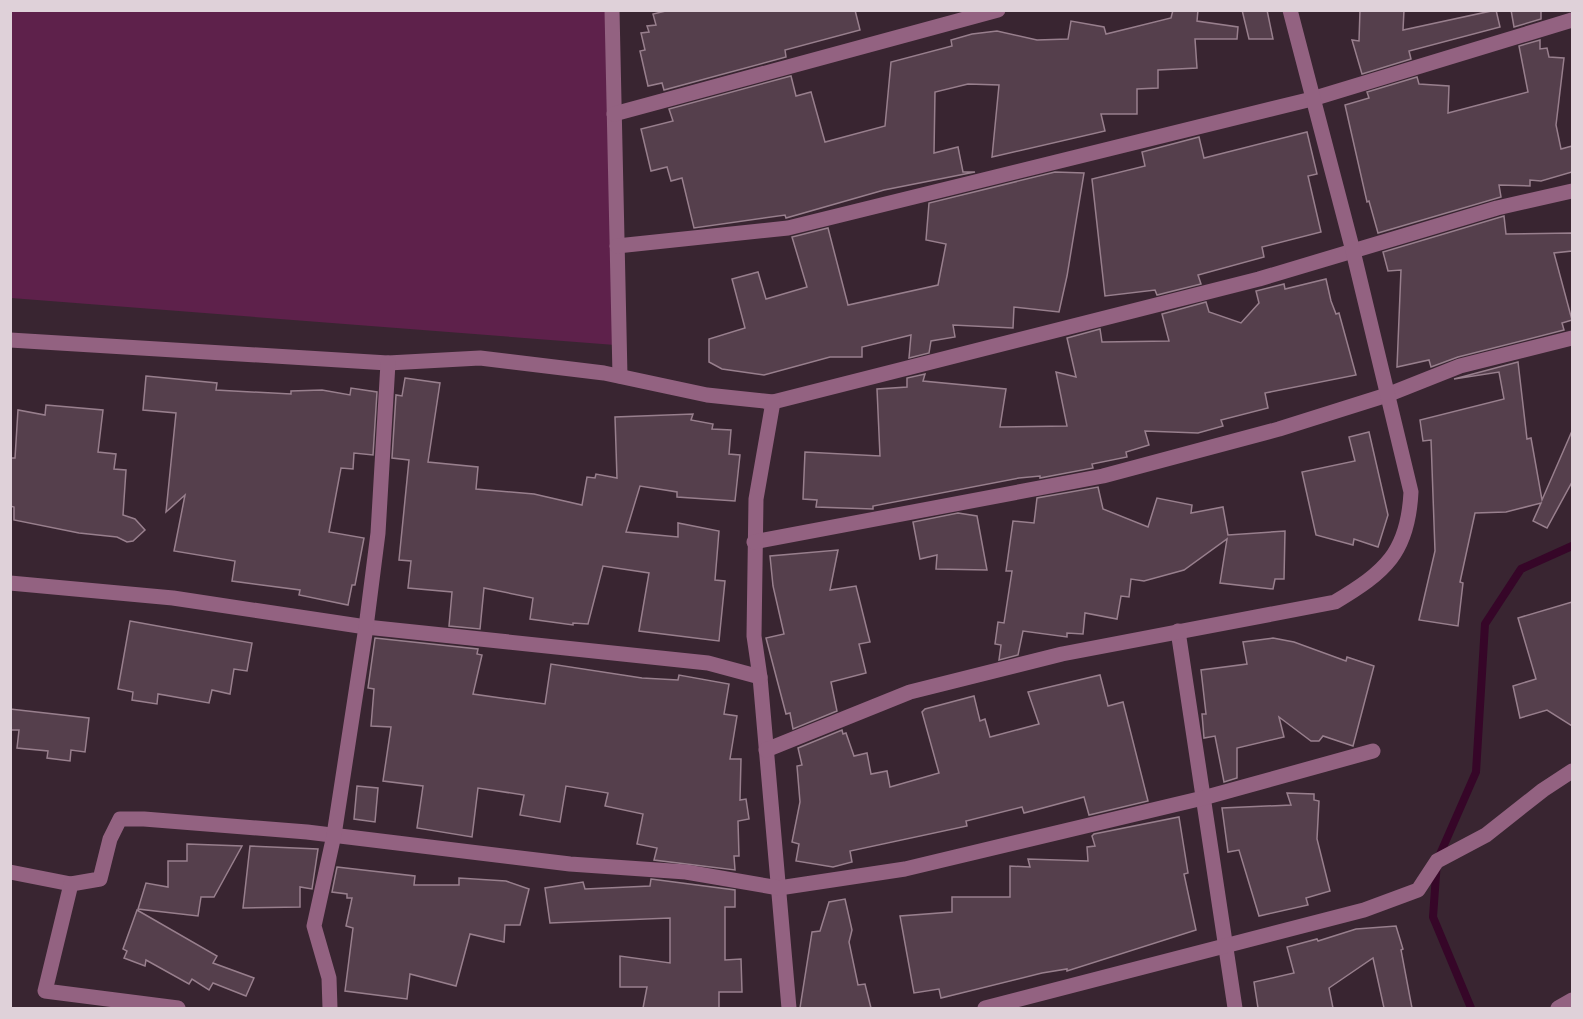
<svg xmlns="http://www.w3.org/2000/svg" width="1583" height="1019" viewBox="0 0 1583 1019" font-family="Raleway,sans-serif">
<rect width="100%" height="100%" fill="#392531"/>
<path fill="#5e214b" d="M10,11H609L615,345L11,298Z"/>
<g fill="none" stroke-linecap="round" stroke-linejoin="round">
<path stroke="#360628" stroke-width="8" d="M1471,1008L1433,917L1437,861L1476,772L1485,624L1521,569L1572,546"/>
</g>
<g fill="#553f4c" stroke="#987f8d" stroke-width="1.5">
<path d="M670,10H855L860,30L785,50L786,57L664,90L662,83L648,86L640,51L645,50L641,33L649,32L647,26L656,25L653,14Z"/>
<path d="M1173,10H1198L1197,21L1238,27L1237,39H1195L1197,68L1158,70V88L1137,89V114H1101L1105,131L992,157L999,85L968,84L935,92L934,153L958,147L963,172H975L884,190L786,218L785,215L694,228L682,178L671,181L667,167L651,171L641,129L673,121L669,109L791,76L796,96L811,92L825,142L885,126L891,62L952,46L951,40L972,34L997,31L1037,40L1068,39L1071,21L1104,27L1106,34L1171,18Z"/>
<path d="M1242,10H1267L1273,39H1249Z"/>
<path d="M1360,10H1404L1403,30L1496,10L1500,27L1409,51L1411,59L1362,74L1352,40L1359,41Z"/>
<path d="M1511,10H1541V19L1514,27Z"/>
<path d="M1540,40V49L1547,48L1549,57L1564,58L1556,125L1561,149L1572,146V172L1541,181L1530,180V186L1499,185L1501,197L1378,233L1369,201L1367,202L1345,105L1369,98L1367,92L1417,77L1419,84L1449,86L1448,113L1528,92L1519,46Z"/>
<path d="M1307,132L1317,174L1308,176L1321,232L1262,247L1264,257L1198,275L1201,284L1157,295L1155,290L1105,296L1092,179L1145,166L1142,152L1199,137L1204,158Z"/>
<path d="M1055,172L1084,173L1067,276L1059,312L1014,307L1013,328L953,325L955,337L931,341L929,353L909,358L911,335L862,347V357H830L764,375L722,369L709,362V339L745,328L732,279L758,272L766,299L807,287L792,237L828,228L848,305L938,285L946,244L926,240L929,203Z"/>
<path d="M1504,216L1506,234L1572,233V251L1554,253L1572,320L1562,323L1564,330L1458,357L1431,367L1429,360L1397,367L1401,270L1388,271L1383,252Z"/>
<path d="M1326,279L1331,301L1336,314L1339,313L1356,375L1265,393L1268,408L1221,420L1223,426L1198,433L1145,431L1149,445L1126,452L1127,457L1092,464L1093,468L1040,478V476L1019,478L873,506V509L816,507L817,500L803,499L805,452L880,456L877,389L907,387V378L925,374L923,381L1006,389L1000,427L1067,426L1056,372L1076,377L1067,338L1100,329L1102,342L1169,341L1162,314L1206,302L1209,312L1241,323L1259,303L1256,291L1284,284L1285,289Z"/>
<path d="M1518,362L1527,439L1531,438L1542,500L1572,431V482L1547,528L1533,521L1541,503L1506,512L1475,513L1460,582L1463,583L1458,626L1419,620L1435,551L1431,440L1423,441L1420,420L1504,399L1499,372L1454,379Z"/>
<path d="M146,376L217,383L216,390L291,394V391L322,390L350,395L351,388L377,392L373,455L354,453L353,469L341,468L329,532L364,538L355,585H352L348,605L299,595L300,590L232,581L235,561L174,551L185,495L166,512L176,413L143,410Z"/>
<path d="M405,378L440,383L428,462L478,467L476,489L534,494L582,505L587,477L595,478L596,474L617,478L615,417L693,414L691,420L713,424L712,429L731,430L729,454L740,455L735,501L677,497V492L640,486L626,532L678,537V523L719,531L715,580L725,581L719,641L639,631L649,573L603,566L588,624L573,623V625L530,619L533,598L484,588L480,629L449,626L452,592L408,588L411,561L399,560L409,460L392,458L396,395L402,396Z"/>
<path d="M46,405L103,410L98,452L116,454L114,469L126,470L123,515L135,519L145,530L133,541L127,542L117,537L79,533L14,520V507L10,506V458H15L18,410L45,415Z"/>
<path d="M1369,432L1388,515L1378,547L1354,539L1353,545L1316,535L1302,472L1355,461L1349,437Z"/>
<path d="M1098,487L1103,509L1148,527L1157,498L1192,505L1191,513L1223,507L1228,535L1285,531L1284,579H1275L1273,589L1220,583L1227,539L1184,570L1144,581L1131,579L1129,597L1121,596L1117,619L1085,613L1083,634L1067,633V637L1023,631L1018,655L999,660L1001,645L995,644L998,622L1004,623L1012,571H1006L1013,521L1034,523L1037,498Z"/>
<path d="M958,513L977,516L987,570L936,569L937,555L920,559L913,522Z"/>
<path d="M838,550L830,590L856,586L870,642L859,644L866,673L831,682L837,711L793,729L790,713L786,714L766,638L784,634L773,586L770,556Z"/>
<path d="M1572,602V726L1547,710L1520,718L1513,686L1536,679L1518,618Z"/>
<path d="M130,621L252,643L247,671L234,669L230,694L212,690L209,703L158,694L157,704L132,700L133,692L118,689Z"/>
<path d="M375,638L478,649L477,654L482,655L473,694L545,704L551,664L642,678L678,680L679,675L729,684L724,714L737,716L730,759H741L740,800L746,799L749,819L738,821L739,856H734L735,870L654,860L657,848L637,844L643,814L605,806L608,793L566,786L560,822L520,815L524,795L478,788L472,837L417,828L423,786L383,781L391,727L371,726L374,689L368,688Z"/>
<path d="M1273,638L1294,642L1346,661L1347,657L1374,666L1353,746L1323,736L1319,741H1311L1279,717L1284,737L1237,748V778L1224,782L1215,736L1204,738L1202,714H1206L1201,670L1247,664L1243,642Z"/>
<path d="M1100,675L1108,706L1123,702L1148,801L1089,815L1084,797L1024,813L1022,807L966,821L967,826L850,851L852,862L833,867L796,861L799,844L792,842L800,802L797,766L802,765L798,748L842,730L843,734L846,733L854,756L867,753L871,774L887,771L890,787L939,773L922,712L925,709L974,696L980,721L985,719L990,737L1039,724L1028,692Z"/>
<path d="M10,709L89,718L85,752L71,750L70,761L47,758L48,751L17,748L19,730H10Z"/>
<path d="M357,786L378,788L375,822L354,819Z"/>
<path d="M1287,793L1314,794V800L1319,801L1317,839L1330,891L1306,898L1308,905L1259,916L1239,850L1228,852L1222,808L1291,805Z"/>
<path d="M1179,817L1188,873L1184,874L1196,930L1067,971V969L1042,973L941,998L939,989L914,993L900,916L952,912V897H1010V866L1030,867L1028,859L1088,861L1087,847L1095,846L1092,836L1094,834Z"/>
<path d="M187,844L242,846L214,897H201L198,916L138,909L146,883L168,887V861H187Z"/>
<path d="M250,846L318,849L312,889L300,887V907L243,908Z"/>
<path d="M337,867L415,876L414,885H459V878L506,881L529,889L520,925H505L504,942L470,934L456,986L410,974L407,999L345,991L353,928L346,926L352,898H347V894L332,892Z"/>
<path d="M651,879L735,890V907H725V960L741,959L742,992H719V1008H643L647,987H620V956L670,963V918L550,923L545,888L583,882L585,889L650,886Z"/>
<path d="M845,899L852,930L849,942L858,985L865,984L871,1008H800L812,932L820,931L829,902Z"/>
<path d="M137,910L217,956L213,963L254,978L246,996L213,983L209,990L192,979L189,984L146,960L145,966L124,958L127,951L123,949Z"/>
<path d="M1396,926L1403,949L1401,950L1412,1008H1384L1373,958L1329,988L1333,1008H1258L1254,982L1294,973L1287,947L1317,939L1318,941L1356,929Z"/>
</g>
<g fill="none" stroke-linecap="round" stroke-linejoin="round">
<g stroke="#936281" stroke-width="15">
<path d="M612,10L620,376"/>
<path d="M614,114L998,10"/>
<path d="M617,246L788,228L1312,99L1572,20"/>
<path d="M10,340L388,363L480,358L604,373L707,395L773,402L1259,279L1497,208L1572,191"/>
<path d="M773,402L756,499L754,636L760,677L789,1008"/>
<path d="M754,542L1103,476L1279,429L1387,395L1460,366L1572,338"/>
<path d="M10,583L173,598L366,627L708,663L760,677"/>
<path d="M1178,631L1235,1008"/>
<path d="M766,750L910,692L1062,654L1335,602C1385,572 1408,553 1411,492L1353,251L1290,10"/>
<path d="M10,872L71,884"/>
<path d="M178,1008L45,991L71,884L100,879L110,839L120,819H144L307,832L570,864L686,872L779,888L905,869L1203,798L1373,751"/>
<path d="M330,1008L329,978L314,926L334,835L366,627L378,533L388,363"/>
<path d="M985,1008L1364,910L1418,890L1437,861L1486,835L1543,790L1572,771"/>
<path d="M1558,1008L1572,1000"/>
</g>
</g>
<rect width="1583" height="1019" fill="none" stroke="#dfd1d9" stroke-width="24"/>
</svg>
